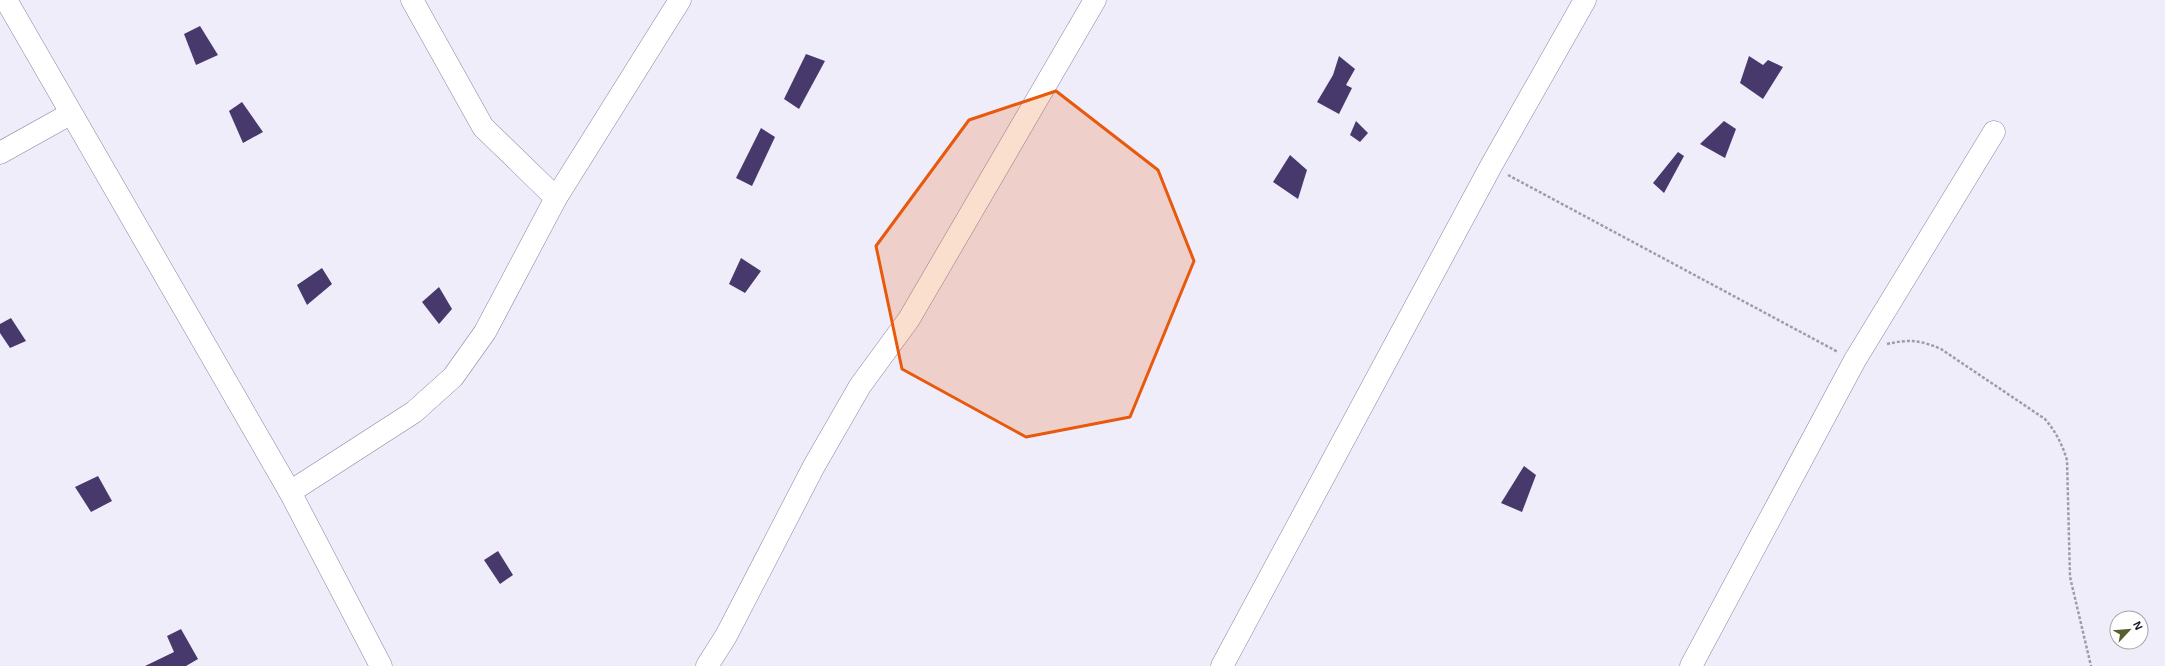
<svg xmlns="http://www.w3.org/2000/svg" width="2165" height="666" viewBox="0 0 2165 666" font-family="Helvetica,sans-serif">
<rect width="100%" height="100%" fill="#f0edfb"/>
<g fill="#48396c">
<path d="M200,26L218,55L196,65L184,34Z"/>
<path d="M806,54L825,61L799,109L784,99Z"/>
<path d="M1339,56L1355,69L1346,85L1352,88L1339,114L1317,102L1333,75Z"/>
<path d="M1749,56L1763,65L1768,60L1783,67L1763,99L1740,83Z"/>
<path d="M242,102L263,132L243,143L229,111Z"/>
<path d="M1356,121L1368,133L1360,142L1350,135Z"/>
<path d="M1724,121L1736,129L1725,158L1700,144Z"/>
<path d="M761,128L775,137L752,186L736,178Z"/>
<path d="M1678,152L1684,156L1664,193L1653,183Z"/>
<path d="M1290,155L1307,170L1298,199L1273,182Z"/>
<path d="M741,258L761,271L745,293L729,284Z"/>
<path d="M322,268L332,284L307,305L297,285Z"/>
<path d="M439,287L452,309L439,324L422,302Z"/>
<path d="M11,318L26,341L10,348L0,333V324Z"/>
<path d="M1524,466L1536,475L1522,512L1501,503Z"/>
<path d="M98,476L112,501L91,512L75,487Z"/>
<path d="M498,551L513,575L500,584L484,560Z"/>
<path d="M181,629L198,659L186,666H145L174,652L167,636Z"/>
</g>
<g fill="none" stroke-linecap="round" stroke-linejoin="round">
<g stroke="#8a83a2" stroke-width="23">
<g id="street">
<path d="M6,0L290,492L381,666"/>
<path d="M412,0L483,127L556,198"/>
<path d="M0,153L70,114"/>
<path d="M290,492L414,412L453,377L485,332L556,198L680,0"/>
<path d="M707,666L726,636L814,466L860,386L909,319L1095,0"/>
<path d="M1222,666L1491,166L1585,0"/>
<path d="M1691,666L1855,360L1994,132"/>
</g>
</g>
<g stroke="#9f9caa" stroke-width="2.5" stroke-dasharray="3 2" stroke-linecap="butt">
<path d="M1508,175L1838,352"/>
<path d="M1887,344C1909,339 1920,340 1941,349L2045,419C2056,432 2062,444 2067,460L2070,577L2091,666"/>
</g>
<use href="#street" stroke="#fff" stroke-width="22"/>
</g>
<path fill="#e8590c" fill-opacity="0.2" stroke="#e8590c" stroke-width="3" stroke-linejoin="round" d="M1056,91L1158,170L1194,261L1130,417L1026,437L902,369L876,246L969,120Z"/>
<g transform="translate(2129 630) rotate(64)"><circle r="19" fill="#ffffff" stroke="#a4a3a7"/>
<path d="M0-3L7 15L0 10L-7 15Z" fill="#585e2d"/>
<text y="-6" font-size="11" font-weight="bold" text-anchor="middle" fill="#1b1824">N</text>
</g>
</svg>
